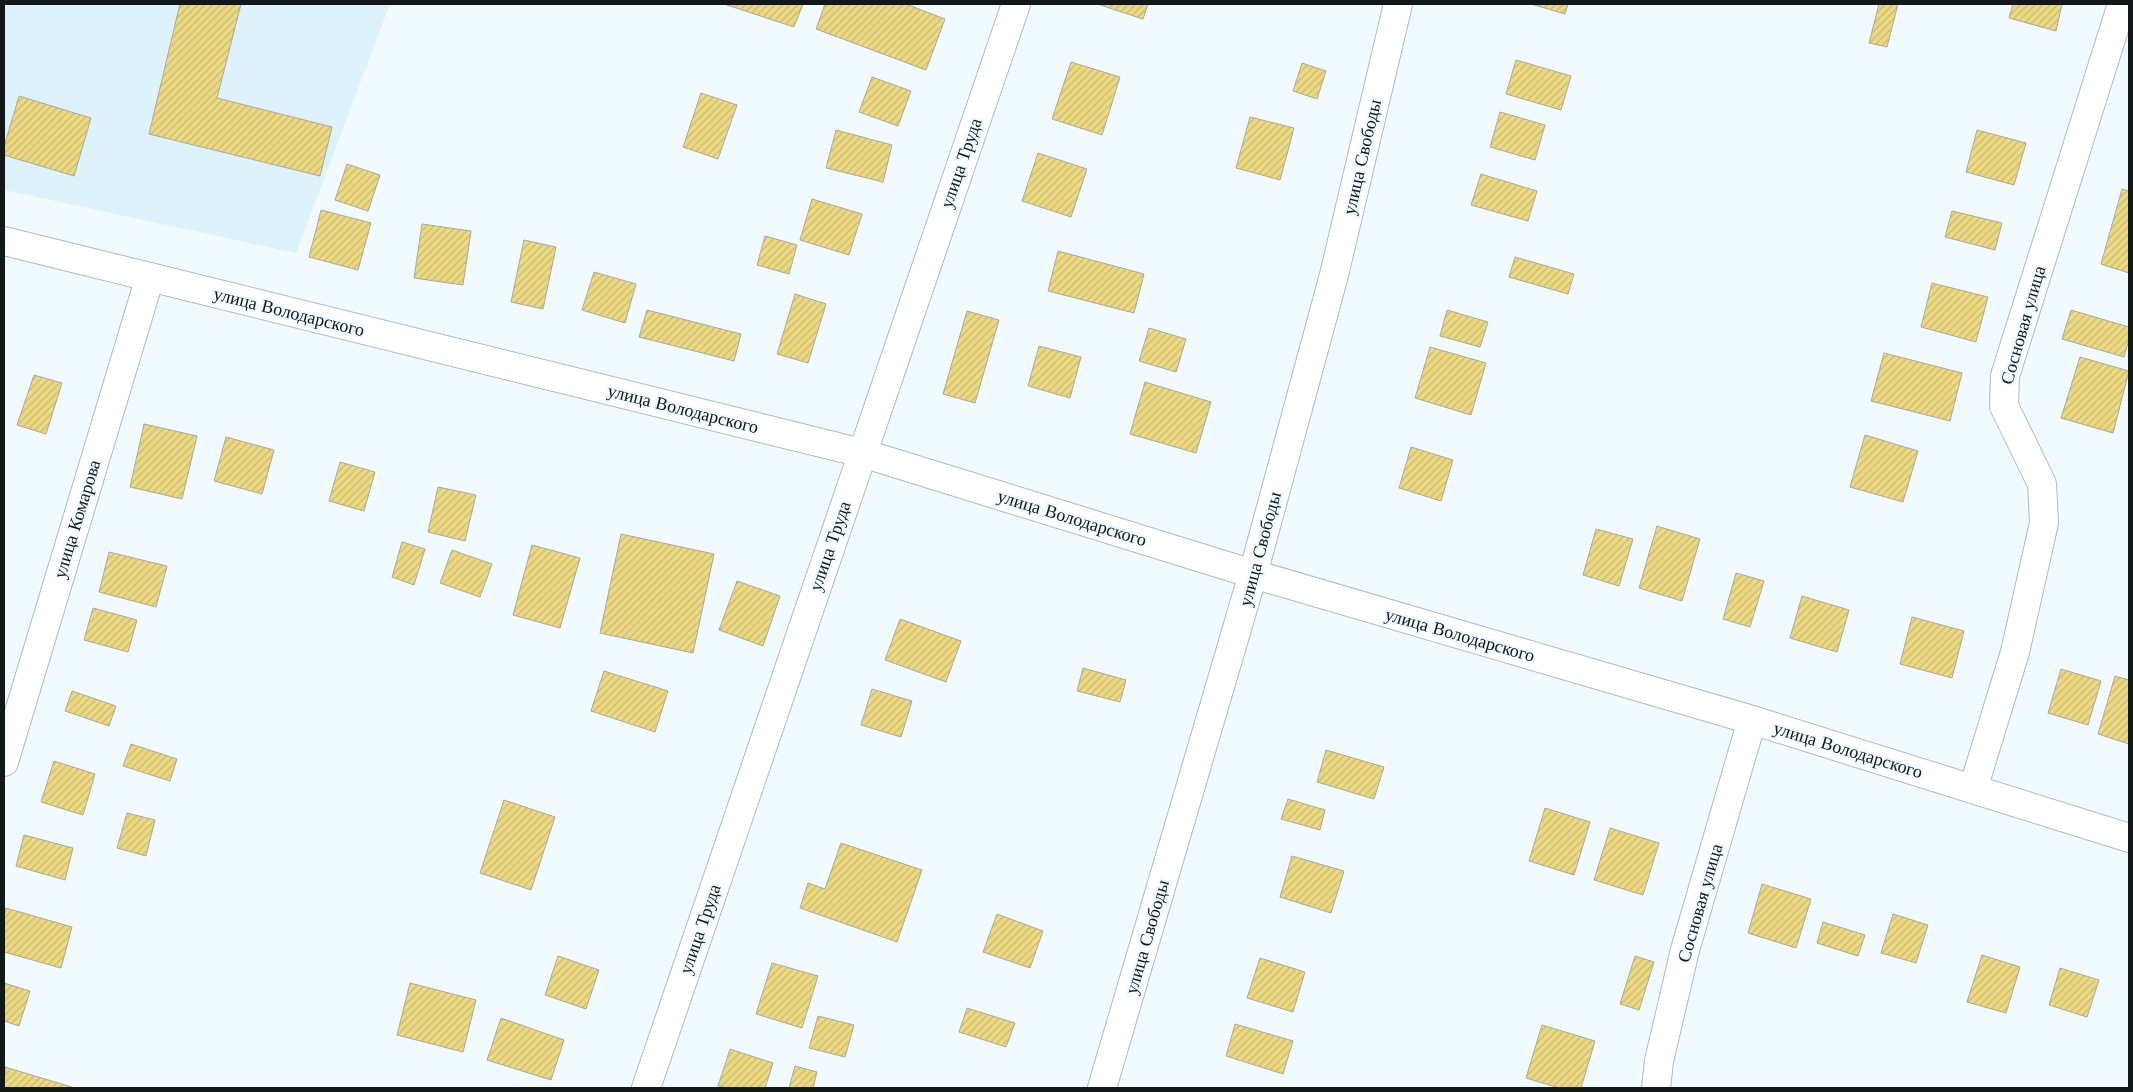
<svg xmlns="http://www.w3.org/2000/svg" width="2133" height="1092" viewBox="0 0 2133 1092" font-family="'Libre Baskerville',serif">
<defs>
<pattern id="building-hatch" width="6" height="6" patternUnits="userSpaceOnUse" patternTransform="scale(1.25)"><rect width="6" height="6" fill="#ecd982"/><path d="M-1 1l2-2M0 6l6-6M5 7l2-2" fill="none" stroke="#c9ba70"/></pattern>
</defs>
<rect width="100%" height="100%" fill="#f0faff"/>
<path fill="#ddf2fb" d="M4,4H390L296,253L4,190Z"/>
<g fill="url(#building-hatch)" stroke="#aba99e">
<path d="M180,4H241L217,98L332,127L320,176L149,134Z"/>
<path d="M724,4H803L794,27Z"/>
<path d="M825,4H906L945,19L926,70L816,29Z"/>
<path d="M1097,4H1148L1143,19Z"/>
<path d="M1531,4H1568L1565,14Z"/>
<path d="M1879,4H1898L1887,47L1869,43Z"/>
<path d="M2013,4H2062L2056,31L2009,18Z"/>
<path d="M1516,60L1571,76L1561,110L1506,94Z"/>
<path d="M1071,62L1120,77L1102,135L1052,119Z"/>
<path d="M1302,63L1326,71L1317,99L1293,91Z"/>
<path d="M872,77L911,91L898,126L859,112Z"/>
<path d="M701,93L737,105L718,159L683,147Z"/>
<path d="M19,96L91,118L74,176L4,155V147Z"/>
<path d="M1500,112L1545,125L1535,160L1490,147Z"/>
<path d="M1250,117L1294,128L1280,180L1236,168Z"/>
<path d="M836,130L892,145L883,182L826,168Z"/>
<path d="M1977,130L2026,143L2014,185L1966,172Z"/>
<path d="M1038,153L1087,169L1071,217L1022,201Z"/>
<path d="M347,164L380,175L368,211L335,200Z"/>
<path d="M1481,174L1537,191L1528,221L1471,205Z"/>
<path d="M2122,189L2129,191V273L2101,264Z"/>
<path d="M812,199L862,214L849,255L800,240Z"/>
<path d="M321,210L371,223L358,270L309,257Z"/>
<path d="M1952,211L2002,223L1995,250L1945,237Z"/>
<path d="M422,224L471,231L463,285L414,278Z"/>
<path d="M765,236L797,245L789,274L757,265Z"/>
<path d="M524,240L556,247L543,309L511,302Z"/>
<path d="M1058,251L1144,274L1134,313L1048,291Z"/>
<path d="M1515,257L1574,274L1568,294L1509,277Z"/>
<path d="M594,272L636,284L625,323L582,310Z"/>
<path d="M1932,283L1988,297L1976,342L1921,327Z"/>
<path d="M795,294L826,304L808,363L777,354Z"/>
<path d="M647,310L741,334L734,361L639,337Z"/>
<path d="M1447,310L1488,322L1480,347L1440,336Z"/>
<path d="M2071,310L2129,327V339L2124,357L2062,339Z"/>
<path d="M967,311L999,320L975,403L943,394Z"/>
<path d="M1149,328L1186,339L1176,372L1139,361Z"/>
<path d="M1039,346L1081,357L1070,398L1028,386Z"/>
<path d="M1430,347L1486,363L1471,415L1415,398Z"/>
<path d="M1884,353L1962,373L1950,421L1871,401Z"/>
<path d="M2080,357L2129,371L2113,433L2061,418Z"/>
<path d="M34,375L62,383L46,434L17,425Z"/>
<path d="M1145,382L1211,402L1196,453L1130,434Z"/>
<path d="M144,424L197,436L182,499L130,487Z"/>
<path d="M1865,435L1918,451L1903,502L1850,487Z"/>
<path d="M226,437L274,450L262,494L214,481Z"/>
<path d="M1411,447L1453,460L1441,501L1399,488Z"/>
<path d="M340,462L375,472L364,511L329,501Z"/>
<path d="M438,487L476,495L465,541L428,532Z"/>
<path d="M1657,526L1700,539L1682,601L1639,588Z"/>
<path d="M1596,529L1633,539L1619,586L1583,575Z"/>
<path d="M621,534L714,554L693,653L600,633Z"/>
<path d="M402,542L425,549L414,585L392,577Z"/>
<path d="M532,545L580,558L560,628L513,615Z"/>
<path d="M452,550L492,564L480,597L440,583Z"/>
<path d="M109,552L167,566L156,607L99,592Z"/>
<path d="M1736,573L1764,581L1750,627L1723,619Z"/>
<path d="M737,581L780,596L763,646L719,630Z"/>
<path d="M1802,596L1849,610L1837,652L1790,638Z"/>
<path d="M93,608L137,620L128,652L84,640Z"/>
<path d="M1912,617L1964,631L1952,678L1900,664Z"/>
<path d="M900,619L961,641L946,682L885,660Z"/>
<path d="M1083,668L1126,680L1120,702L1077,691Z"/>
<path d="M2061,669L2101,681L2088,725L2048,713Z"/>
<path d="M604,671L668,691L655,732L591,711Z"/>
<path d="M2115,676L2129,680V744L2098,734Z"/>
<path d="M872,689L912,701L901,737L861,725Z"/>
<path d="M72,691L116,706L109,726L65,711Z"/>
<path d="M131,744L177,759L170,781L123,766Z"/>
<path d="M1326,750L1384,767L1374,799L1317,782Z"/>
<path d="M54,761L95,774L83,815L41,802Z"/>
<path d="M1288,799L1325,810L1320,830L1281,819Z"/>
<path d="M504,800L555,817L531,890L480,873Z"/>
<path d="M1545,808L1590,822L1574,875L1529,861Z"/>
<path d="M127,813L155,820L146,856L117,848Z"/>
<path d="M1610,828L1659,843L1643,895L1594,880Z"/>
<path d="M24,835L73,848L65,880L16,866Z"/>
<path d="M841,843L922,870L897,942L800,908L808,883L825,889Z"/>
<path d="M1292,856L1344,871L1331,913L1280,897Z"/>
<path d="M1762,884L1811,899L1796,948L1748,933Z"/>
<path d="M6,908L72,927L61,968L4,952V915Z"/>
<path d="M997,914L1043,931L1030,968L983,952Z"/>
<path d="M1893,914L1928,925L1916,963L1881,953Z"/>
<path d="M1823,922L1865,935L1858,956L1817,943Z"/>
<path d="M1982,955L2020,967L2006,1013L1967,1002Z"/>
<path d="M558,956L599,970L586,1009L545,995Z"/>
<path d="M1635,956L1654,962L1639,1010L1620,1004Z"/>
<path d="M1260,958L1305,972L1293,1012L1247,998Z"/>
<path d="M772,963L818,976L802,1028L756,1014Z"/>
<path d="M2060,968L2099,980L2087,1017L2049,1005Z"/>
<path d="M4,983L30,991L19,1026L4,1021Z"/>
<path d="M410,983L476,1000L463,1052L397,1035Z"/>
<path d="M967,1008L1015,1023L1006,1047L959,1032Z"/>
<path d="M818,1016L854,1025L845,1057L809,1048Z"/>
<path d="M501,1018L564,1040L551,1080L487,1060Z"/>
<path d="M1235,1024L1293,1041L1283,1074L1226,1056Z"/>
<path d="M1542,1025L1595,1041L1581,1088H1559L1526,1078Z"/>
<path d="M730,1049L773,1063L765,1088H727L718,1086Z"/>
<path d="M795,1066L817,1072L813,1088H789Z"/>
<path d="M5,1067L75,1088H4Z"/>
</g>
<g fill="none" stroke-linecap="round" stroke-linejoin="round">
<g stroke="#afbbc0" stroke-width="30">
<g id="minor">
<path d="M4,241L862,453L1253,574L1752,720L2129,838"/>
<path d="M4,762L150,277"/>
<path d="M1973,789L2015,652L2044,523L2042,484L2004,406L2005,376L2122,4"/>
<path d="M646,1088L1016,4"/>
<path d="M1102,1088L1253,574L1334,275L1398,4"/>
<path d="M1656,1088L1659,1061L1685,950L1752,720"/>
</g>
</g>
<use href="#minor" stroke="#fff" stroke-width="28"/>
</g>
<g text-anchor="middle" stroke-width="5" stroke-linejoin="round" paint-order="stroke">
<g font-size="18" fill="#121718" stroke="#f0faff">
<text transform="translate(1362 157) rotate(-77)" y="6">улица Свободы</text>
<text transform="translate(961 163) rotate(-71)" y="6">улица Труда</text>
<text transform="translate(289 312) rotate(14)" y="6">улица Володарского</text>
<text transform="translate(2023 325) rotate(-74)" y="6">Сосновая улица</text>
<text transform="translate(683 409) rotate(14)" y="6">улица Володарского</text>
<text transform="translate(1072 518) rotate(17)" y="6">улица Володарского</text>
<text transform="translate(77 519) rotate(-73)" y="6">улица Комарова</text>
<text transform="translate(830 546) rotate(-71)" y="6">улица Труда</text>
<text transform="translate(1260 549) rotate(-75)" y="6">улица Свободы</text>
<text transform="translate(1460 635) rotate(16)" y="6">улица Володарского</text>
<text transform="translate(1848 750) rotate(17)" y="6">улица Володарского</text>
<text transform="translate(1700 903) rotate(-74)" y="6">Сосновая улица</text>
<text transform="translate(700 929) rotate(-71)" y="6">улица Труда</text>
<text transform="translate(1147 937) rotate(-74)" y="6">улица Свободы</text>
</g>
</g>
<rect width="2133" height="1092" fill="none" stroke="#121718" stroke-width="10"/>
</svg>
